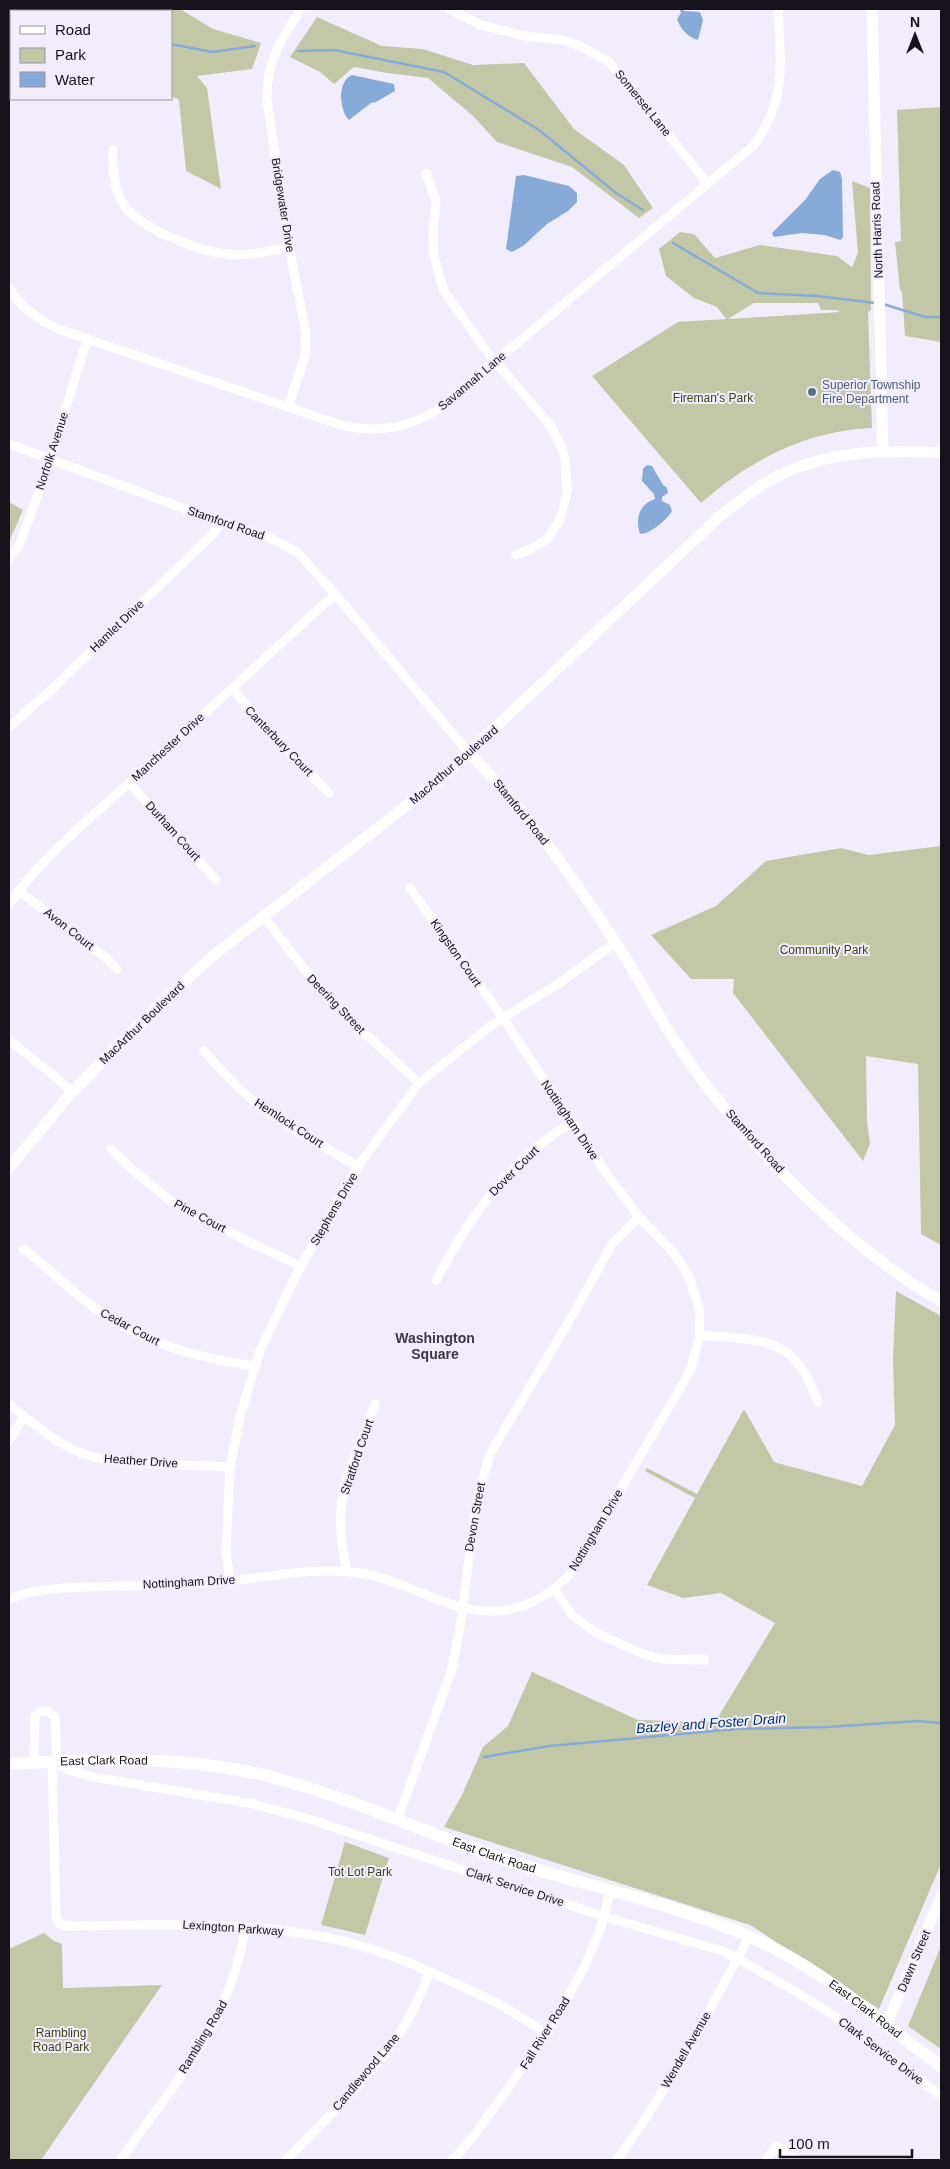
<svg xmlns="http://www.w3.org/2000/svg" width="950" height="2169" viewBox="0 0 950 2169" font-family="Arial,sans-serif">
<rect width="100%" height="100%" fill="#f2edfd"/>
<g fill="#c2c8a6" fill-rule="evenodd">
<path d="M76,9H180L213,29L261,43L252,69L197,76L207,88L221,189L186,171L179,100L171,96V11H73Z"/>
<path d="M317,17L382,46L423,49L473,65L524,63L574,129L624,165L653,208L639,218L572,167L497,142L473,116L428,78L387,73L354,67L334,84L320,72L290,57Z"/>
<path d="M941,107V342L905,336L902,291L900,290L895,242L901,241L897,110Z"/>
<path d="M852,181L870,188L871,310L868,312L872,428C805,431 750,460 701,503L592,376L678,322L726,319L717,307L694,298L666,276L659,249L680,232L694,234L715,258L760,245L837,256L852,267L858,253ZM754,303H818L821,310H837L840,312L728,319Z"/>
<path d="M9,502L23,510L9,542Z"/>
<path d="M941,846V1245L921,1234L918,1064L866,1056L867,1120L870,1144L863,1161L733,993L734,979H691L651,935L716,906L766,861L841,848L869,855Z"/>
<path d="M896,1291L941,1316V1864L879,2009L750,1925L444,1827L462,1795L483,1747L508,1726L532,1672L638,1720L715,1722L775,1623L721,1593L683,1598L647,1585L695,1498L645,1471L647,1468L697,1494L744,1409L774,1462L862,1486L895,1425L893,1359Z"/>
<path d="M345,1842L389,1858L365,1935L321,1925Z"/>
<path d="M44,1933L54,1941L62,1944L63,1988L162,1985L41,2160H9V1949Z"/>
<path d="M941,1946V2049L908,2026Z"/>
</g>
<g fill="#87abd8">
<path d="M666,9H684V11L700,12L703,20L698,40C688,37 681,30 677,19L681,13L680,10Z"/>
<path d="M352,75L394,84L395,91L376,102L371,103L349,120C339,110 337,81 352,75Z"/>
<path d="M833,170L840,172L842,179L843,237L840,240L825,235L802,233L774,237L772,233L805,200L820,179Z"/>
<path d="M524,175L569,186L577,193V202L568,211L547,224L523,246L512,252L506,249L516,176Z"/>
<path d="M647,465L652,466L663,485L667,488L668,493L662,497V501L670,505L672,511C667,520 650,534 640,534C635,519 639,504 655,499L654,494L642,481L643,469Z"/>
</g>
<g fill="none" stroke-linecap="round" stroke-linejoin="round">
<g stroke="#87abd8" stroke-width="2.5">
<path d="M109,9L115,11"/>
<path d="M171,44L212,52L255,46"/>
<path d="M298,51L334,50L444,72L539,130L616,193L643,210"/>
<path d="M673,243L758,293L817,296L875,303"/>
<path d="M883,304L925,317H941"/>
<path d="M484,1757L549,1746L736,1729L828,1727L917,1721L941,1723"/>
</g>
<g stroke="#fff" stroke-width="9">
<path d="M449,9L481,25L524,36L563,40L580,46L609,62L708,184"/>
<path d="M113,150C113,170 113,188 124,205C139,229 198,250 225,254C246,257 269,251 289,247"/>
<path d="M426,173L436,201L433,234L434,256L444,291L488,353L550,425L561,446L565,459L567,491L561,518L547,539L533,548L516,555"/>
<path d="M9,288C20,308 38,319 58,329L344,426C378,432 407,429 437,410L754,145C788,98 780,63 778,9"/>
<path d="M288,407L305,356L306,333L289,247L267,100C266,61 281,40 301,9"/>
<path d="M9,444L207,517L266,536L297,552L336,595L469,753"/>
<path d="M9,558L19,546L45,475L87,340"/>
<path d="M232,688L263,726L329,793"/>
<path d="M9,727L51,690L214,533L220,522"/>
<path d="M129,783L216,880"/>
<path d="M19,891L105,957L117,969"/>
<path d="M9,905C42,856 88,821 131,781C196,722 260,662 325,603L336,595"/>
<path d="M263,916L313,980L345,1015L419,1083"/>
<path d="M9,1040L54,1076L72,1092"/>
<path d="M204,1051C222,1071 240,1091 262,1108C292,1130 326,1148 358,1166"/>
<path d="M111,1149L134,1171L172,1202L249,1242L301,1266"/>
<path d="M23,1249C48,1266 70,1291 96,1309C147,1344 195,1358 256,1366"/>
<path d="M436,1280C469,1218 510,1159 571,1123"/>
<path d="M700,1335C761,1341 794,1334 818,1402"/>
<path d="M9,1404C30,1420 50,1439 74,1450C116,1469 183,1463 230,1467"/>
<path d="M9,1440L24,1417"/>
<path d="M347,1571C342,1549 338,1525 342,1502C347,1469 364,1436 375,1404"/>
<path d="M230,1581L226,1553L230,1467L240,1417L259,1353L296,1275L358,1166L419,1083L492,1025L559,983L615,943"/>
<path d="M555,1590L572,1615L596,1633L641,1653L662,1659L705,1660"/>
<path d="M9,1599C35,1588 63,1588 90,1587C137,1585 184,1586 230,1581C275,1576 320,1566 365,1574C411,1582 447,1613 495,1611C525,1610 550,1595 570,1574L681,1387L690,1371L700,1335L699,1308L689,1277L674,1253L639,1217L606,1173L503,1018L410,888"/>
<path d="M34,1763L35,1716L40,1712L47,1711L55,1717L57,1762"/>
<path d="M397,1821L452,1669L461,1621L477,1498L490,1454L575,1311L612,1244L639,1217"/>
<path d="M547,2034C531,2024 515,2013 499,2004C464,1987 428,1970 392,1956C291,1918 172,1925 66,1926L58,1923L56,1915L52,1762L69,1770L92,1777L253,1804L309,1819L602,1916L723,1951L788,1987L830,2013L941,2096"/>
<path d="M120,2160C171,2089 233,2018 245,1928"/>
<path d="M286,2160C323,2122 361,2086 392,2044C408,2023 420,1997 429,1973"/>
<path d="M453,2160L476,2133L547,2034L585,1966L602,1924L610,1891"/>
<path d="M617,2160L642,2124L683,2059L749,1937"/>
<path d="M766,2160L777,2146L797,2160"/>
</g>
<g stroke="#fff" stroke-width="11">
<path d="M872,9L883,451"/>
<path d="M469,753C529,814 579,885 625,957C641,983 655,1010 671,1035C733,1131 842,1245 941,1301"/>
<path d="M9,1168L72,1092L160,1004L214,955L438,781L719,517C735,504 751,491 769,481C820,451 884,449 941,453"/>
<path d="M886,2026L941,1896"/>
</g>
<path stroke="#fff" stroke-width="12" id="s1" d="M9,1764C92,1760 177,1755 259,1774C349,1795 436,1839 525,1866C609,1892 699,1909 777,1950C837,1981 887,2028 941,2066"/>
</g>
<circle fill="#5c6f8a" stroke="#f2edfd" stroke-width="2" cx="812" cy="392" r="5"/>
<g text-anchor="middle" stroke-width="4" stroke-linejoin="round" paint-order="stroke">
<g font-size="12" fill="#151319" stroke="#f2edfd">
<text transform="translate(643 103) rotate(51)" y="4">Somerset Lane</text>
<text transform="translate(283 205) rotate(81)" y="4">Bridgewater Drive</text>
<text transform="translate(877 230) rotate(-92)" y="4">North Harris Road</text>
<text transform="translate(472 381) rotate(-40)" y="4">Savannah Lane</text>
<text transform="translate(52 451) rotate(-72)" y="4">Norfolk Avenue</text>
<text transform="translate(226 523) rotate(19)" y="4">Stamford Road</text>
<text transform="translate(117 626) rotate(-44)" y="4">Hamlet Drive</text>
<text transform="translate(279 741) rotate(46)" y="4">Canterbury Court</text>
<text transform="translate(168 747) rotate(-43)" y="4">Manchester Drive</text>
<text transform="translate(454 765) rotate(-41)" y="4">MacArthur Boulevard</text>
<text transform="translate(521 812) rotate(51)" y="4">Stamford Road</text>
<text transform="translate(173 831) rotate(48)" y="4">Durham Court</text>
<text transform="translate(69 929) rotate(38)" y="4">Avon Court</text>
<text transform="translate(456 953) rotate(55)" y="4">Kingston Court</text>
<text transform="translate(336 1004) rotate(46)" y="4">Deering Street</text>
<text transform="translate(142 1023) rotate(-44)" y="4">MacArthur Boulevard</text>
<text transform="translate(570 1120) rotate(56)" y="4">Nottingham Drive</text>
<text transform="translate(289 1123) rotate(33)" y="4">Hemlock Court</text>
<text transform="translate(755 1141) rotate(48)" y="4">Stamford Road</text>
<text transform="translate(514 1171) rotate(-45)" y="4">Dover Court</text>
<text transform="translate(334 1209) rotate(-60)" y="4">Stephens Drive</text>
<text transform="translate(200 1216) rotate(28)" y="4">Pine Court</text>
<text transform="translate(130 1327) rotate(28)" y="4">Cedar Court</text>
<text transform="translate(357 1457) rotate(-71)" y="4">Stratford Court</text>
<text transform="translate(141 1461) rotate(4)" y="4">Heather Drive</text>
<text transform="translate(475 1517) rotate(-80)" y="4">Devon Street</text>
<text transform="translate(596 1530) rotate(-59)" y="4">Nottingham Drive</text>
<text transform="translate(189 1582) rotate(-3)" y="4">Nottingham Drive</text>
<text dy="4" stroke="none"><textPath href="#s1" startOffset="95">East Clark Road</textPath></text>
<text dy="4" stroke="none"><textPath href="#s1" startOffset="500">East Clark Road</textPath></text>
<text transform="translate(515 1887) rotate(18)" y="4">Clark Service Drive</text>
<text transform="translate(233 1928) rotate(4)" y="4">Lexington Parkway</text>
<text transform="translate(914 1961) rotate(-67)" y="4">Dawn Street</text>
<text dy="4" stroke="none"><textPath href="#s1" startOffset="905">East Clark Road</textPath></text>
<text transform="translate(545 2033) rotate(-58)" y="4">Fall River Road</text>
<text transform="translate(203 2037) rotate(-59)" y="4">Rambling Road</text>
<text transform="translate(686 2050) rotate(-60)" y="4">Wendell Avenue</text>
<text transform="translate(881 2051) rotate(37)" y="4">Clark Service Drive</text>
<text transform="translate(366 2072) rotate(-50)" y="4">Candlewood Lane</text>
</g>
<g font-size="12" fill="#4e5e75" stroke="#f2edfd" text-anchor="start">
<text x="822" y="389">Superior Township<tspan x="822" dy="14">Fire Department</tspan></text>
</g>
<g font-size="12" fill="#3c4216" stroke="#f2edfd">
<text x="713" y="402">Fireman's Park</text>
<text x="824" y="954">Community Park</text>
<text x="360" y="1876">Tot Lot Park</text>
<text x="61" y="2037">Rambling<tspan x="61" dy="14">Road Park</tspan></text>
</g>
<g font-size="14" font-weight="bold" fill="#3c3746" stroke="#f2edfd">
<text x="435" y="1343">Washington<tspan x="435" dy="16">Square</tspan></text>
</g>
<g font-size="14" font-style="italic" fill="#00356a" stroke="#f2edfd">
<text transform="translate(711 1723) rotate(-4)" y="5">Bazley and Foster Drain</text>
</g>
</g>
<rect width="950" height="2169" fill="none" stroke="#151319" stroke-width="20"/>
<rect x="10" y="10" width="162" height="90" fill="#f2edfd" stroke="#9a96a2"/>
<rect x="20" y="26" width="25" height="8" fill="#ffffff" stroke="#9a96a2"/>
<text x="55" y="35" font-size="15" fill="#151319">Road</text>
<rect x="20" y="48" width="25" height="15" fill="#c2c8a6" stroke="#9a96a2"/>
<text x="55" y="60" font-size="15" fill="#151319">Park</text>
<rect x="20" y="72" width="25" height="15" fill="#87abd8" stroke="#9a96a2"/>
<text x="55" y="85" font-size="15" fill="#151319">Water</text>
<g transform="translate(915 35)" stroke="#f2edfd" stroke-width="4" paint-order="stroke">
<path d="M0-4L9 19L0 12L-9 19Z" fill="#151319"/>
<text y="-8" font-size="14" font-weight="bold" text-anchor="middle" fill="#151319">N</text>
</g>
<path d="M780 2149v8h132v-8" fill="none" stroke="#151319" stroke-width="2.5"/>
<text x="788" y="2149" font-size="15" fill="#151319" stroke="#f2edfd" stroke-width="4" paint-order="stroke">100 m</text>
</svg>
